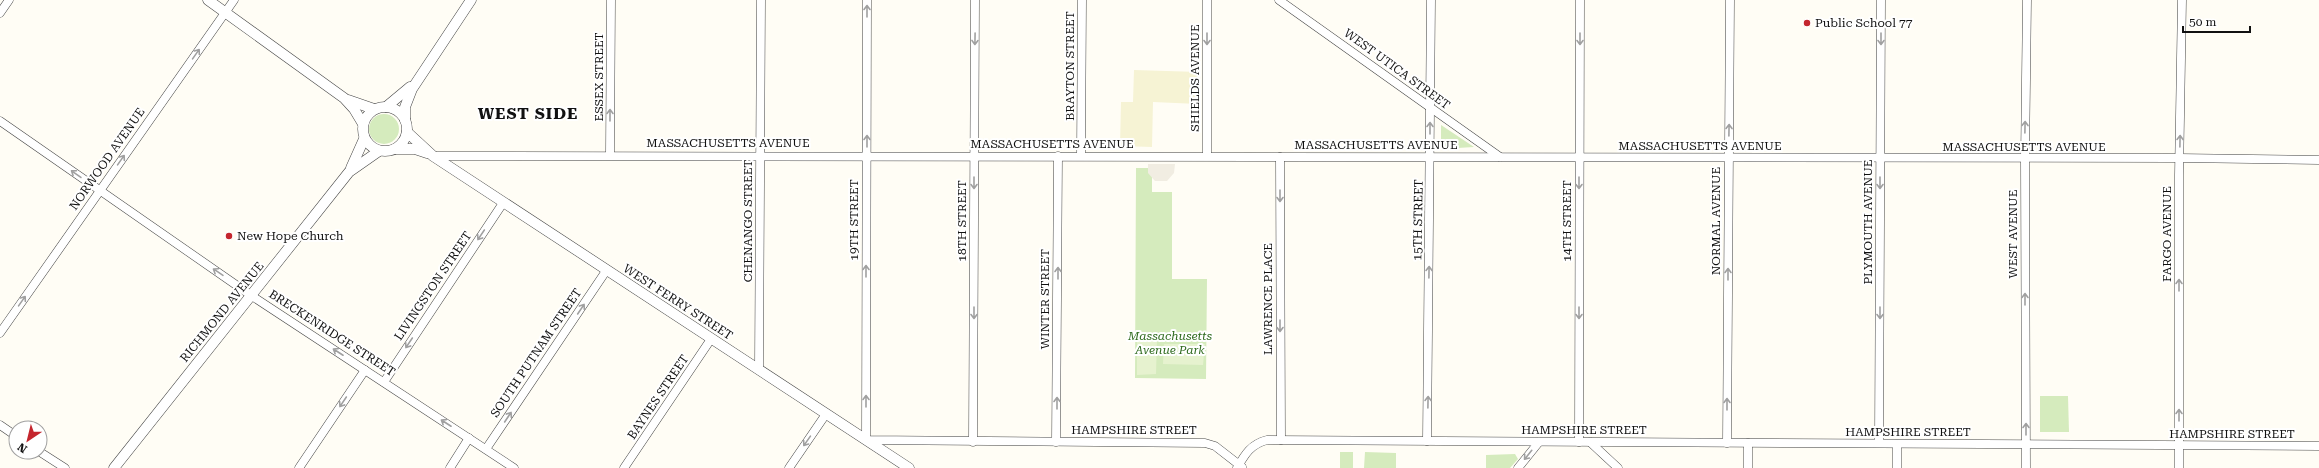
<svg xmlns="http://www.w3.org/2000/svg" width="2319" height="468" viewBox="0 0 2319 468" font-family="'Roboto Serif',serif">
<rect width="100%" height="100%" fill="#fffdf5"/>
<path fill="#f6f3d4" d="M1134,70L1199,72L1198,104L1153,102L1152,147L1120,146L1121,102H1133Z"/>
<g fill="#d5ebbd">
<circle cx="384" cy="129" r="15"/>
<path d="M1441,125L1474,147L1441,149Z"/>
<path d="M1136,168H1152V192H1172V279H1207L1206,379L1135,378Z"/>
<path d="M2040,396H2068L2069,432H2040Z"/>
<rect x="1340" y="452" width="13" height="16"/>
<path d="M1365,452L1396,453V468H1364Z"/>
<path d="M1515,454L1518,459L1510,468H1486V455Z"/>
</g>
<g fill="#e6f2cf">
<path d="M1137,337H1157L1156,374L1137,375Z"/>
<path d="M1164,344H1205L1203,365L1163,364Z"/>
</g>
<path fill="#f1ede2" d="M1148,164H1175L1174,173L1167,181H1155L1148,173Z"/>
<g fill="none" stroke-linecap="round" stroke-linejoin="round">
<g stroke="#444" stroke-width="9">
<g id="minor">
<path d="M867,0L866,440L1205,443L1215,446L1242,467"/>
<path d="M1279,0L1500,157"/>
<path d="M0,13L9,0"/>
<path d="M0,121L252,296L514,468"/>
<path d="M610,154L611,0"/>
<path d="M433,156L2179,158L2319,160"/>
<path d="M1081,156L1082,0"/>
<path d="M1207,156V0"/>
<path d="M1280,157L1281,440"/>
<path d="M0,333L234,0"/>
<path d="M759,369L761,0"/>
<path d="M384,382L503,203"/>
<path d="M0,425L16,436"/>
<path d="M1427,441L1431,0"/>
<path d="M973,442L975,0"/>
<path d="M1056,442L1058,156"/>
<path d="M1579,442L1580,0"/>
<path d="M1590,442L1618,468"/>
<path d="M1727,443L1730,0"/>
<path d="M1879,443L1881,0"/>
<path d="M1897,444V468"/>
<path d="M486,449L606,271"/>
<path d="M40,452L65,468"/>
<path d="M299,468L365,370"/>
<path d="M450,468L469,438"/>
<path d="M624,468L711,339"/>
<path d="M789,468L826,414"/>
<path d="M1237,468C1245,454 1251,444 1267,440L2319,446"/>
<path d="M1518,468L1539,442"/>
<path d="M1748,468V443"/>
<path d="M2026,468L2025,159L2027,0"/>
<path d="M2179,468V175L2182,0"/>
</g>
</g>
<g stroke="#444" stroke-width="11">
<g id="tertiary">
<path d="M208,0L344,98L354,109L363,124"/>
<path d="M348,100L374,109"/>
<circle cx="385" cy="129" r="22"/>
<path d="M386,107L410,87"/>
<path d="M405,120V107L412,89L471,0"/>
<path d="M407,132L433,156L909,468"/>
<path d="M395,149H415L427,153"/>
<path d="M351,168L364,139"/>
<path d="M114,468L349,172L379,151"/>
</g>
</g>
<use href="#minor" stroke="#fff" stroke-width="8"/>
<use href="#tertiary" stroke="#fff" stroke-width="10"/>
</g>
<defs><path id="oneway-shaft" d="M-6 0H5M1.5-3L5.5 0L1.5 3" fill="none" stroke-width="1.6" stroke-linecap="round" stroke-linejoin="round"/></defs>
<g stroke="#a0a0a0">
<use href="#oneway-shaft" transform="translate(867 11) rotate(-90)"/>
<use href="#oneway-shaft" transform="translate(975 39) rotate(91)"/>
<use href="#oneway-shaft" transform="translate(1207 39) rotate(90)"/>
<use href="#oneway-shaft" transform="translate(1580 39) rotate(90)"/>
<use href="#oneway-shaft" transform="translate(1881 39) rotate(90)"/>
<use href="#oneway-shaft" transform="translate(196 54) rotate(-55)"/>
<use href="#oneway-shaft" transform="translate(610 115) rotate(-90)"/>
<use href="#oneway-shaft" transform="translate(2025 127) rotate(-89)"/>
<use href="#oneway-shaft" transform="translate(1430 128) rotate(-90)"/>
<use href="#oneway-shaft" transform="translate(1729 130) rotate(-89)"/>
<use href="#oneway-shaft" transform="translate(867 141) rotate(-90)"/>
<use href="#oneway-shaft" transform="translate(2180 141) rotate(-89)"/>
<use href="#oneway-shaft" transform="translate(121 160) rotate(-55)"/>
<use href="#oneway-shaft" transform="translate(76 174) rotate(-145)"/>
<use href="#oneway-shaft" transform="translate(974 183) rotate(90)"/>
<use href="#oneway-shaft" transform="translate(1579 183) rotate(90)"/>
<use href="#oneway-shaft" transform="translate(1880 183) rotate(90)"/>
<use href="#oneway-shaft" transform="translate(1280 196) rotate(90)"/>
<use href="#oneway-shaft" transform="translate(481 235) rotate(124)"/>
<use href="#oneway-shaft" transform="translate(866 271) rotate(-90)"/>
<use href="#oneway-shaft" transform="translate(218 272) rotate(-146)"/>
<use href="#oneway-shaft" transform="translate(1429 272) rotate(-89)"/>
<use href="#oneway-shaft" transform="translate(1058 273) rotate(-90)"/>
<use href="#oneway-shaft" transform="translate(1728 274) rotate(-90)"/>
<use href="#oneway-shaft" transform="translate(2179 285) rotate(-90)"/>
<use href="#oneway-shaft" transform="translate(2025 299) rotate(-90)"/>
<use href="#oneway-shaft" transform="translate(22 301) rotate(-55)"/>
<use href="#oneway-shaft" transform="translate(581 309) rotate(-56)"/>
<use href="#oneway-shaft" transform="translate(974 313) rotate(90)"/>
<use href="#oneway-shaft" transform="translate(1579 313) rotate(90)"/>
<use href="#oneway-shaft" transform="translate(1880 313) rotate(90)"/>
<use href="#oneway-shaft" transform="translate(1280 326) rotate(90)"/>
<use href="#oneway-shaft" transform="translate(409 343) rotate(124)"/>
<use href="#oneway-shaft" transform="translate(338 352) rotate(-147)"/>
<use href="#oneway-shaft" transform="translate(866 401) rotate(-90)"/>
<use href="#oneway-shaft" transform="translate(343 402) rotate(124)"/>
<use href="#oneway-shaft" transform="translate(1428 402) rotate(-89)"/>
<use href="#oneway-shaft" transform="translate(1057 403) rotate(-90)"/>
<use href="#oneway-shaft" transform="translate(1727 404) rotate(-90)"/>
<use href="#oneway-shaft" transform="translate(2179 415) rotate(-90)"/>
<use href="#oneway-shaft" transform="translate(508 417) rotate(-56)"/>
<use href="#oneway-shaft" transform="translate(446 423) rotate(-147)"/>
<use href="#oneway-shaft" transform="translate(2026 429) rotate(-90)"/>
<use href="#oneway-shaft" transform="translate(807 441) rotate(125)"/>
<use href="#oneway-shaft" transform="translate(1528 455) rotate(129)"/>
</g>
<g fill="#c4262e" stroke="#fff" stroke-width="1.5">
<circle cx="1807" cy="23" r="4"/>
<circle cx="229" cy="236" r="4"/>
</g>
<g text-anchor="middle" stroke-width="4" stroke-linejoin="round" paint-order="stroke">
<g font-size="12" fill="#111" stroke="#fff" text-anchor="start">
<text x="1815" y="27">Public School 77</text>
<text x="237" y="240">New Hope Church</text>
</g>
<g font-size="12" fill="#111" stroke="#fff">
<text transform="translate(1070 66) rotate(-90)" y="4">BRAYTON STREET</text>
<text transform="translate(1397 69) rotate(36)" y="4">WEST UTICA STREET</text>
<text transform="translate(599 77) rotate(-90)" y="4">ESSEX STREET</text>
<text transform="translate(1195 78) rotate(-90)" y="4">SHIELDS AVENUE</text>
<text x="728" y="147">MASSACHUSETTS AVENUE</text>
<text x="1052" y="148">MASSACHUSETTS AVENUE</text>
<text x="1376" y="149">MASSACHUSETTS AVENUE</text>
<text x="1700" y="150">MASSACHUSETTS AVENUE</text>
<text x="2024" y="151">MASSACHUSETTS AVENUE</text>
<text transform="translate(107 159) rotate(-55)" y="4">NORWOOD AVENUE</text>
<text transform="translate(854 220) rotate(-90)" y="4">19TH STREET</text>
<text transform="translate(1418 220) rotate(-89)" y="4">15TH STREET</text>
<text transform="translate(748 221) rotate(-90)" y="4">CHENANGO STREET</text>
<text transform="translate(962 221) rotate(-90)" y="4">18TH STREET</text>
<text transform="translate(1567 221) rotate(-90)" y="4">14TH STREET</text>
<text transform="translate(1716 221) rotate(-90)" y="4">NORMAL AVENUE</text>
<text transform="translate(1868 222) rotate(-90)" y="4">PLYMOUTH AVENUE</text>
<text transform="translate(2013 234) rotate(-90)" y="4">WEST AVENUE</text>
<text transform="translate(2167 234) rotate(-90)" y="4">FARGO AVENUE</text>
<text transform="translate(433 286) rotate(-56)" y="4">LIVINGSTON STREET</text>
<text transform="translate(1045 299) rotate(-90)" y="4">WINTER STREET</text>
<text transform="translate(1268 299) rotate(-90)" y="4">LAWRENCE PLACE</text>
<text transform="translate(678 302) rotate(33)" y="4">WEST FERRY STREET</text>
<text transform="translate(222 312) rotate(-51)" y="4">RICHMOND AVENUE</text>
<text transform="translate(332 333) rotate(33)" y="4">BRECKENRIDGE STREET</text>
<text transform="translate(536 353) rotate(-56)" y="4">SOUTH PUTNAM STREET</text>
<text transform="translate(658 397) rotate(-56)" y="4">BAYNES STREET</text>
<text x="1134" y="434">HAMPSHIRE STREET</text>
<text x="1584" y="434">HAMPSHIRE STREET</text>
<text x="1908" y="436">HAMPSHIRE STREET</text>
<text x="2232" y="438">HAMPSHIRE STREET</text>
</g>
<g font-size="12" font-style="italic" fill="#2f6b1f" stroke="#fff">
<text x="1170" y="340">Massachusetts<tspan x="1170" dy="14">Avenue Park</tspan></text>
</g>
<g font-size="16" font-weight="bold" letter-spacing="1" fill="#111" stroke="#fff">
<text x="528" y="119">WEST SIDE</text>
</g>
</g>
<g transform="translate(28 440) rotate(215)"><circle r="19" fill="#ffffff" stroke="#a0a0a0"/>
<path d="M0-3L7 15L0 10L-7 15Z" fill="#c4262e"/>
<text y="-6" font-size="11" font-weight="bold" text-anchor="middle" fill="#111111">N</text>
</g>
<path d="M2183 26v6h67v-6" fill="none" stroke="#111111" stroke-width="2"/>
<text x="2189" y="26" font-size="12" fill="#111111" stroke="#ffffff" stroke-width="3" paint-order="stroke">50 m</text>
</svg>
